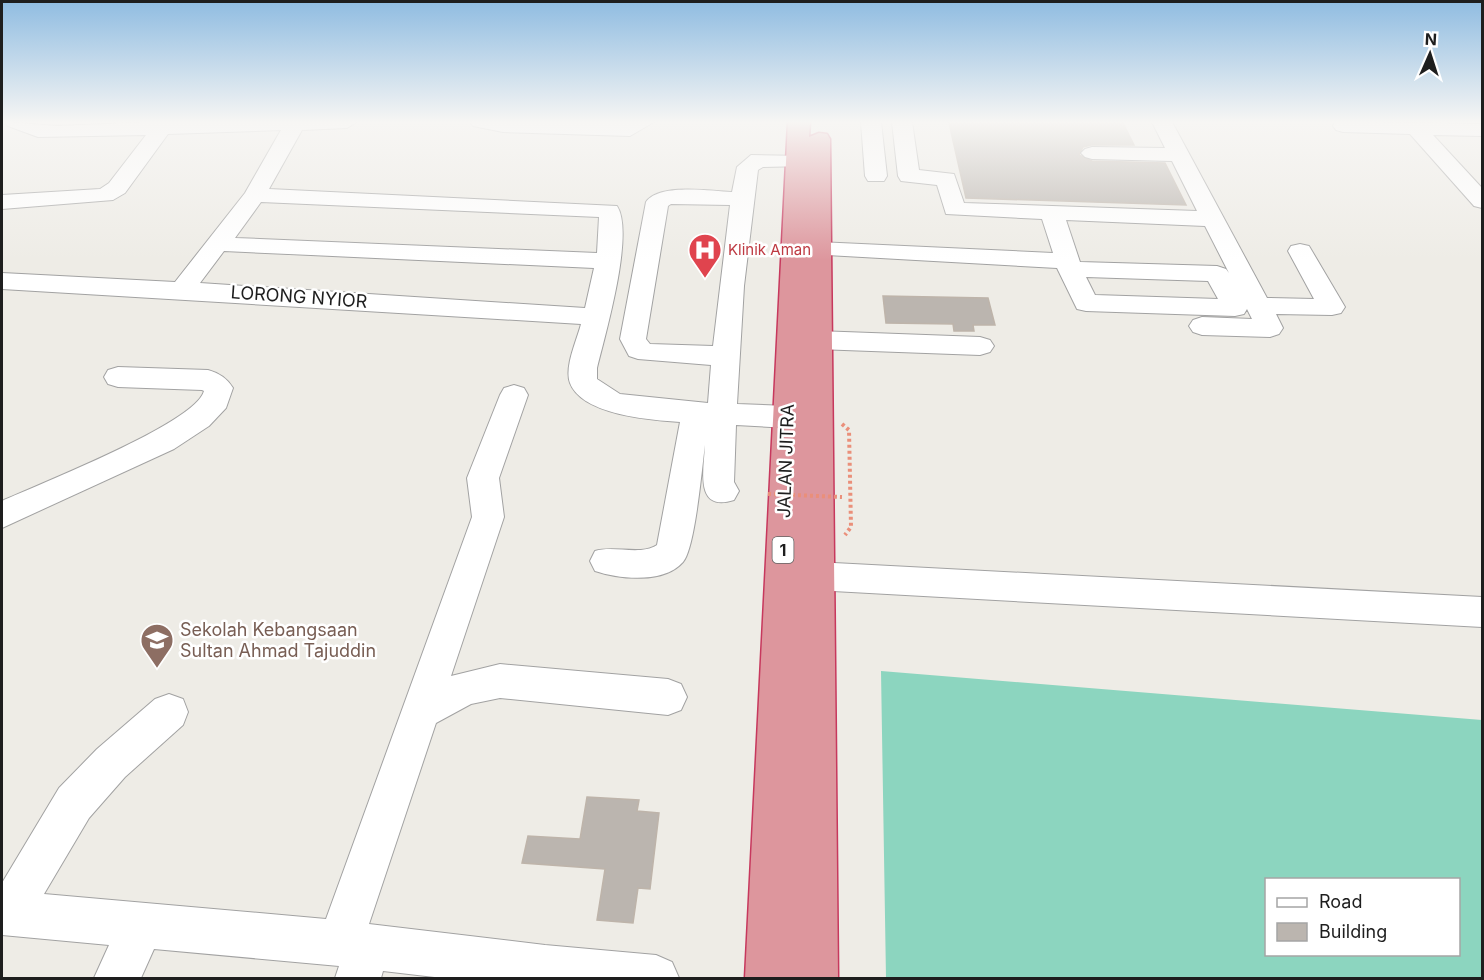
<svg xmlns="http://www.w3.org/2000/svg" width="1484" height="980" viewBox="0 0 1484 980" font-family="Inter,sans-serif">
<rect width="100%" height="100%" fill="#eeece6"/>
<path fill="#8cd5bf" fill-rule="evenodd" d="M881,671L1482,720V978H886ZM1266,880H1458V954H1266Z"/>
<g fill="#bbb5af" stroke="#beb4aa" stroke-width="1.5">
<path d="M949,123H1123L1134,145H1091L1083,147L1079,155L1092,161L1165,163L1186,205L966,198Z"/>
<path d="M883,296L988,298L995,325H973L974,331H954L953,324L886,323Z"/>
<path d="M587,797L639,800L637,811L659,813L650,889L638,888L633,923L597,920L605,869L522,863L528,836L580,839Z"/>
</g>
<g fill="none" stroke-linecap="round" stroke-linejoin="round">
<g stroke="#a2a2a2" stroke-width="2">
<g id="minor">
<path d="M5,122L57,126L156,122H357L347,128L302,130L269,189L617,206C635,233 605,335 597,368V379L620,394L708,403L711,365L638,359L629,356L620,339L646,202C659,183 711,191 732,192L737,167L751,155L805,156L808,161L805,166L763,167L758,170L744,286L737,404L788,406L798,410L803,417L798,424L788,428L736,425L734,482L739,491L734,500C694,513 704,469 705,445C702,467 695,549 683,562C664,584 619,579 595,571L590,561L595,551C614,545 640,556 657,545L680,422C651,420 582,415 570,383C564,367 577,340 581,324L2,289V273L175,282L245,193L281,130L168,134L125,193L113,200L2,209V195L100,189L109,183L146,135L38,137L8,126ZM261,202L599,217L597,253L235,238ZM671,204L730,205L713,346L650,344L646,339L668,206ZM224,251L594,268L585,308L200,283Z"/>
<path d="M470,122H654L630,136L503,132L473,126Z"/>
<path d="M861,122H881L887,176L884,181H868L865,176Z"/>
<path d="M892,122H912L919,170L954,174L964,203L1197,211L1172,161L1092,159L1085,157L1081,153L1085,149L1092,147L1165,148L1152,122H1172L1267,298L1314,299L1288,251L1291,246L1300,244L1309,246L1345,307L1341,313L1332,315L1276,314L1283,328L1279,334L1270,337L1202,335L1193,332L1189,326L1193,320L1202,317L1252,319L1247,309L1244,314L1235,316L1086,311L1077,309L1057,268L809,254L806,249L809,244L818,242L1053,253L1042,219L946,214L937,185L901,181L898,176ZM1066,220L1205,226L1229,273L1226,269L1217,266L1080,262ZM1086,277L1208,281L1218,299L1095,295Z"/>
<path d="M1335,122L1482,124V136L1433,135L1482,188V208L1474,206L1410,134L1343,132L1336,130L1333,126Z"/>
<path d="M817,331L980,337L990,340L994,346L990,352L980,355L817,349L808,346L804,340L808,334Z"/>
<path d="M118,367L208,370C219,373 227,378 233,388L226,408L209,426L174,449L2,528V501C37,485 196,423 204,391L202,390L118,387L108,384L104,377L108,370Z"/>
<path d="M514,385L524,388L528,395L499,478L504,517L451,676L500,664L668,679L681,684L687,697L681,710L668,715L500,698L471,704L436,723L369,924L545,945L656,955L672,962L679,978H443L383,971L381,978H335L339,966L154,949L141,978H94L109,945L2,935V883L59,788L97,749L155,699L169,694L183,699L188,712L183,725L125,777L89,818L44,894L326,919L472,517L467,478L500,395L504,388Z"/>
<path d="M815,562L1482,597V627L815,590L803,586L798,576L803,566Z"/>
</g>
</g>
<g stroke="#c7385d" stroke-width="3">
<path id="highway" d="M788,122H810L809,137L819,133L827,134L830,139L838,978H745Z"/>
</g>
<path stroke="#ea8f7a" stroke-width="4" stroke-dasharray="3 3" stroke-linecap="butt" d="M842,424L849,430L851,527L845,535"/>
<use href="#minor" fill="#fff" fill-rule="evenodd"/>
<use href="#highway" fill="#dd969d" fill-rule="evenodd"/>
<path stroke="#ea8f7a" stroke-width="4" stroke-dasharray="3 3" stroke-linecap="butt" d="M768,494L842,497"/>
</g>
<linearGradient id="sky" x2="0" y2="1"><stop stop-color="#8fbce1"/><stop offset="0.47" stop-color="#f7f6f4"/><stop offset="1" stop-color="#f7f6f4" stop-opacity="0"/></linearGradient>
<rect width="1484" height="260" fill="url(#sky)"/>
<defs>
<g id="hospital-pin" transform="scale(1.725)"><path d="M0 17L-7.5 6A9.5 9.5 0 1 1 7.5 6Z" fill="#e0444e" stroke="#fff"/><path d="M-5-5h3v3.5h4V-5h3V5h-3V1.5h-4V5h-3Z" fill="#fff"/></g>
<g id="school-pin" transform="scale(1.725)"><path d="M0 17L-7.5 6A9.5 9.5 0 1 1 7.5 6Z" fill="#8d6e63" stroke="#fff"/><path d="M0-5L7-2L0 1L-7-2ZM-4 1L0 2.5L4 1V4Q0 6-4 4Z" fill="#fff"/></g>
</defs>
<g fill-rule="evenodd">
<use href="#hospital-pin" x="705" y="250"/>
<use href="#school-pin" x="157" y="640"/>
</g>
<g text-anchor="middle" stroke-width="5" stroke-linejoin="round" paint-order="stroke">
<g font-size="15" fill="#be3a42" stroke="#fff" text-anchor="start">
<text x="728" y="255">Klinik Aman</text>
</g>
<rect fill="#fff" stroke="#626262" stroke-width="1.5" x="772.5" y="537" width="21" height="26" rx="4.5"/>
<g font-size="16" font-weight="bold" fill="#1e1e1e">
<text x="783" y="556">1</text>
</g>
<g font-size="18" fill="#1e1e1e" stroke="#fff">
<text transform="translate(299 297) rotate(4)" y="6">LORONG NYIOR</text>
<text transform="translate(786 461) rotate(-88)" y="6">JALAN JITRA</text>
</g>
<g font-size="18" fill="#785e54" stroke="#fff" text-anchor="start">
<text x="180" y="636">Sekolah Kebangsaan<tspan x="180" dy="21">Sultan Ahmad Tajuddin</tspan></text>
</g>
</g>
<rect width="1484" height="980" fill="none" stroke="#1e1e1e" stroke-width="6"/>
<rect x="1265" y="878" width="195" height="78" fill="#ffffff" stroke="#a5a5a5" stroke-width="1.5"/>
<rect x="1277" y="898" width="30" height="9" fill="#ffffff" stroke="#a5a5a5" stroke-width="1.5"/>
<text x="1319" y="908" font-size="18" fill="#1e1e1e">Road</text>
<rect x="1277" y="923" width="30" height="18" fill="#bbb5af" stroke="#a5a5a5" stroke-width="1.5"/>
<text x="1319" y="938" font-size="18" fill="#1e1e1e">Building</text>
<g transform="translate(1430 54) rotate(3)" stroke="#ffffff" stroke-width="4.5" paint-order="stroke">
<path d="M0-4.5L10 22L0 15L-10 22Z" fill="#1e1e1e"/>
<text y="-9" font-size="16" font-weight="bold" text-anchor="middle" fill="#1e1e1e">N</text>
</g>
</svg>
